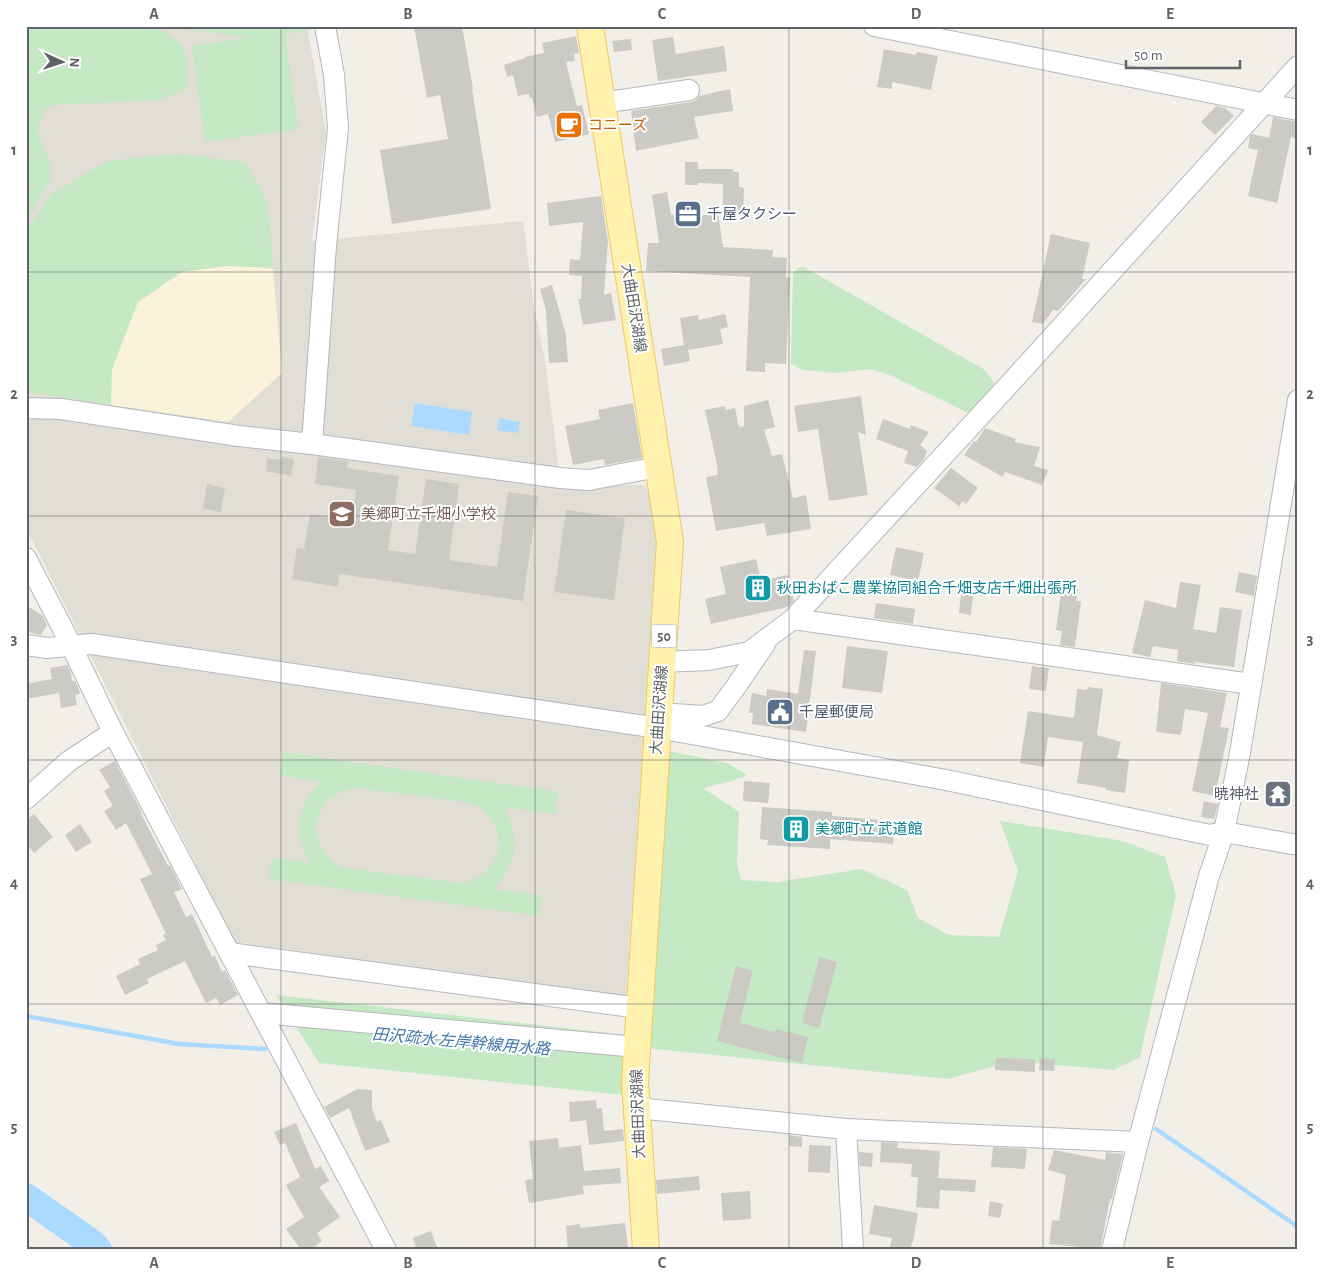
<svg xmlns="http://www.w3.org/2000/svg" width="1324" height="1276" viewBox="0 0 1324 1276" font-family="'Alegreya Sans','Noto Sans JP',sans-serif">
<rect width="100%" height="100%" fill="#f1efe8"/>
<path fill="#e1ded6" d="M26,26H307L326,132L312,241L523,221L534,306L545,361L561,486L642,485L652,491L659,500L626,998L235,942L26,528Z"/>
<g fill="#c5e8c5" fill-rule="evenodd">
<path d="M26,26H145L166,32L183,47L187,60L189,76L186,89L161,100L54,105L44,110L37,130L51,164L50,180L26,221Z"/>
<path d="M175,26H310L311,30L285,34L298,129L205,142L192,46L252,37L182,29Z"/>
<path d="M178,154L245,162L268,204L282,373L228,422L26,392V231L51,194L107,161Z"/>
<path d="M802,266L985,370L994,383L989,393L970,413L966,412L890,375L870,369L835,373L803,370L791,364L793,272Z"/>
<path d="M668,751L727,763L747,775L732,781L703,788L739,812L737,864L741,880L777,882L862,869L907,890L918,918L949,935L999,937L1018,871L1000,821L1123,841L1165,857L1176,895L1140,1057L1113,1070L1013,1061L948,1079L646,1048Z"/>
<path d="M283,752L558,792L555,814L503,807C522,837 517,863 494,889L542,896L539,916L269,879L272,858L310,863C293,832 296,807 321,782L280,775ZM356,788L465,802C512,815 509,875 461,883L344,868C302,848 310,794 356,788Z"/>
<path d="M276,995L626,1035L623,1095L319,1063Z"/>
</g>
<path fill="#fbf3d9" d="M227,266L273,268L282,373L228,422L111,405L112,369L138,302L182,272Z"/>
<g fill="#aadaff">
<path d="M415,403L472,412L469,435L411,426Z"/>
<path d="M499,418L520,422L518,433L497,430Z"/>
</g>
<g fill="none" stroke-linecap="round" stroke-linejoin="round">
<g stroke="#aadaff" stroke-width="4.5">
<path d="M26,1016L179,1044L265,1049"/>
<path d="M1156,1129L1298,1227"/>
</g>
<path stroke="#aadaff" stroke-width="28" d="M26,1197L93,1244L98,1250"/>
</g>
<g fill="#cccac5">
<path d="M414,26H462L473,89H472L491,209L392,224L380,150L448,139L440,95L427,98Z"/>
<path d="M576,36L579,53L574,54L575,61L566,62L577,106L582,105L589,134L555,142L548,114L537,117L532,98H530L529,94L518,96L513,75L507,77L504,65L525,58V57L544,53L542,43Z"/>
<path d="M673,37L676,54L724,46L727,71L658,81L652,40Z"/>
<path d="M631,39L632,50L614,52L612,41Z"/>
<path d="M884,49L916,55L917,52L938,56L931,90L892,82V89L877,87Z"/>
<path d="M730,89L733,111L694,117L699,138L636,151L631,111L691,102L696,100L699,96Z"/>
<path d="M1216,106L1225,108L1234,116L1215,135L1201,122Z"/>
<path d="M1273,117L1298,122V139L1291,137L1277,203L1248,196L1258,150L1248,148L1250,136L1252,134L1269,138Z"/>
<path d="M685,162H698V169H733V172H739V187L744,188L743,215L723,214V184L698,183V185H685Z"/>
<path d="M667,192L671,215L698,211L699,216L718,213L723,247L773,250L772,257L787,258L786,277L790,278L786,364L765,363V372L746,371L750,277L646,271L648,243H659L652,195Z"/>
<path d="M601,196L608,241L604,295L611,293L616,320L583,325L578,299H581L582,276L569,275L570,259L580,260L583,222L549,226L547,203Z"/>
<path d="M1051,234L1090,243L1082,279H1086L1058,311L1053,310L1043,324L1032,322Z"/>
<path d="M552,285L566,335L568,362L549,363L546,310L540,289Z"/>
<path d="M725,314L728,327L720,329L723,344L688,350L690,361L664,366L661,349L684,345L680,318L698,315L699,320Z"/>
<path d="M861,396L866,435L858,432L868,495L829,501L818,429L798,432L794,406Z"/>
<path d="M768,400L775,427L764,430L772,456L782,454L793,498L806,495L811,529L767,536L764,523L716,531L706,477L718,475L717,465L705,410L725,406L726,410L735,408L739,427L744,426V406Z"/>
<path d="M633,403L642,458L605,465L604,459L573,465L565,426L600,419L598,410Z"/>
<path d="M883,419L910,429L911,425L929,432L920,445L927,451L924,459L917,467L904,463L908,451L876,439Z"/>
<path d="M985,428L1016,439L1014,442L1040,447L1034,466L1048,470L1042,485L1005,472L1003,477L964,455L974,441L976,442Z"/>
<path d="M282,457L294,459L291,476L266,471L267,458L281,460Z"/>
<path d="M318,457L348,461L347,468L399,476L388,550L415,554L426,479L459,484L449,560L497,567L508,492L538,496L523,601L340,574L338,587L292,579L297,548L304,549L310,514L352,521L356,490L315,484Z"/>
<path d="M951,468L978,488L966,504L963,501L959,506L934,488Z"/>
<path d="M207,484L225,488L221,512L203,509Z"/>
<path d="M566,510L625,518L614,600L554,592Z"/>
<path d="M896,547L924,553L918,581L890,575Z"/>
<path d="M756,559L761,581L788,575L794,601L788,607L711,624L705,599L726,594L720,567Z"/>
<path d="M1239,572L1257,576L1254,596L1235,592Z"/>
<path d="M1180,582L1201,585L1193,629L1216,633L1220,607L1242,610L1234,667L1195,662V664L1177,661L1178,650L1153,646L1150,657L1132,653L1145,600L1176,608Z"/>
<path d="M1062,586L1078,589L1076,601H1081L1075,647L1060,645L1062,631L1056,630Z"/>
<path d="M961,594L973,595L971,615L959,613Z"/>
<path d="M876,603L915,609L913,624L874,618Z"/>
<path d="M26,605L43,616L47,625L41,635L34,634L26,630Z"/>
<path d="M847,646L888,651L882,693L842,688Z"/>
<path d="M804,650L816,651L806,732L752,724L753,713H749L752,693L766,696L767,689L798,694Z"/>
<path d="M67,665L71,672L72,681H75L79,690L80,694L75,695L77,705L61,708L59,693L26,699V684L52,679L50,668Z"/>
<path d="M1032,666L1049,668L1046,691L1029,689Z"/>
<path d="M1161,683L1227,693L1220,727L1229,728L1215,796L1192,791L1208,713L1185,709L1181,735L1156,732Z"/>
<path d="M1088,687L1103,689L1097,735L1121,742L1117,758L1129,760L1125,793L1106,790V788L1077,783L1083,742L1048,737L1044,767L1020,763L1028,711L1074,718L1077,689L1087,690Z"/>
<path d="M115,761L142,813L141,814L168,866L170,865L182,889L174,892L186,917L192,914L212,957L215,956L222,972L225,970L238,995L220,1005L216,998L206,1003L185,961L147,979L149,983L125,995L116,976L140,964L138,959L158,950L156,945L166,940L163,935L166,934L140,879L152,874L126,823L116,830L104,811L113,806L104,791L110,787L99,770Z"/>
<path d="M744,781L770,783L768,803L743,801Z"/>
<path d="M1204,801L1218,804L1214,819L1201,817Z"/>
<path d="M762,807L832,812V816L895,821L893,844L830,839V849L767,845L768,840L760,839Z"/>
<path d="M34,814L53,837L34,853L26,843V820Z"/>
<path d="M80,824L92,842L76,852L65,835Z"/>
<path d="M819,957L837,962L819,1028L802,1023Z"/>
<path d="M736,966L753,971L740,1023L775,1032L776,1029L808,1037L802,1063L717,1041Z"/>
<path d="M996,1058L1035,1059V1072L995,1070Z"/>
<path d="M1040,1058L1055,1059L1054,1071L1039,1070Z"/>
<path d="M357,1089L372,1090V1108L377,1122L381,1120L390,1142L365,1151L349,1108L330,1118L324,1107Z"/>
<path d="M596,1100L597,1109L602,1108L604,1131L623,1129L624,1141L589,1145L586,1120L570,1122L569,1102Z"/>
<path d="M296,1123L315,1169L321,1166L329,1181L319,1187L340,1217L317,1233L322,1241L310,1250H301L286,1229L304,1217L286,1185L300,1177L285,1143L280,1145L274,1132Z"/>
<path d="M789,1135L802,1137V1147L789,1146Z"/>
<path d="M558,1138L559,1148L581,1145L584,1171L620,1168L621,1183L583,1186L584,1194L529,1203L525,1180L533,1179L529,1141Z"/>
<path d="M881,1142L898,1143L897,1148L940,1151L938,1178L976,1180L975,1192L940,1190L939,1209L916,1207L918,1177H911L912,1164L880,1162Z"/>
<path d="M809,1145L831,1146L830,1173L808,1172Z"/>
<path d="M993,1147L1027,1149L1025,1169L991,1167Z"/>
<path d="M1054,1150L1105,1160L1106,1152L1123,1154L1112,1199H1110L1100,1250H1081V1247L1049,1244L1052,1220L1059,1221L1066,1175L1048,1170Z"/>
<path d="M859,1152L873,1153L872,1167L860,1166Z"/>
<path d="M699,1176L700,1190L657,1194L656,1180Z"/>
<path d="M750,1191L751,1219L723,1221L721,1193Z"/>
<path d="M990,1201L1003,1204L1000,1218L988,1216Z"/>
<path d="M874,1205L918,1213L913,1242H912L910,1250H889L892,1238L869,1234Z"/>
<path d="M625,1223L628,1248L611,1250H568L566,1226L580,1224V1228Z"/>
<path d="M431,1231L438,1250H417L413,1238Z"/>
</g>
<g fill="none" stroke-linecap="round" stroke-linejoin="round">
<g stroke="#b5b8bc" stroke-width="22">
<g id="minor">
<path d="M874,26L1298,110"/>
<path d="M602,103L689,90"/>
<path d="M26,408L61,409L239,436L312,444L560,478L589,480L658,467"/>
<path d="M312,444L326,246L338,128L334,75L325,26"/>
<path d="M26,558L64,631L113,732L386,1250"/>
<path d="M793,619L1251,684"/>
<path d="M26,645L47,648L92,644L658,728L946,780L1210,835L1224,832L1298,845"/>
<path d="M662,662L709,660L749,652L793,619L1015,378L1298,66"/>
<path d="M659,713L703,716L718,711L735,688L765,644"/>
<path d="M26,799L69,761L113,732"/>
<path d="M230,953L639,1008"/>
<path d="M261,1013L637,1047"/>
<path d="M637,1108L846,1129L1138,1142"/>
<path d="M846,1129L853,1250"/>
<path d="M1112,1250L1138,1142L1209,876L1224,832L1240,753L1298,400"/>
</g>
</g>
<g stroke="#f2c960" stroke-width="28">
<path id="major" d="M590,26L670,542L635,1081L646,1250"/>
</g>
<use href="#minor" stroke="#fff" stroke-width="20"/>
<use href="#major" stroke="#fff2af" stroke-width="26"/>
</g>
<path fill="none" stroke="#5f6368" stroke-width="1" stroke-opacity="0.55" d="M281,26V1250M535,26V1250M789,26V1250M1043,26V1250M26,272H1298M26,516H1298M26,760H1298M26,1004H1298"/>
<defs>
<g id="cafe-square" transform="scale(1.4375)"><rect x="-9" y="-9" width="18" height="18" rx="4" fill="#e8710a" stroke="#fff"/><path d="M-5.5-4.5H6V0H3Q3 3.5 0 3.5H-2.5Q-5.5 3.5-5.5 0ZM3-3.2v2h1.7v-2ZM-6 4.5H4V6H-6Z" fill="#fff"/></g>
<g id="office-square" transform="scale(1.4375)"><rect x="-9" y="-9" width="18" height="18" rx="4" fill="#5c6f8a" stroke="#fff"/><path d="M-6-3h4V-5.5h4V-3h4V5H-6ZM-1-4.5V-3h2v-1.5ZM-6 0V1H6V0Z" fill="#fff"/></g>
<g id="school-square" transform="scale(1.4375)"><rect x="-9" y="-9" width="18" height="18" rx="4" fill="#8d6e63" stroke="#fff"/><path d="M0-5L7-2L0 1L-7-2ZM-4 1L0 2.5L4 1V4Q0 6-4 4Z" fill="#fff"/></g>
<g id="building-square" transform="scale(1.4375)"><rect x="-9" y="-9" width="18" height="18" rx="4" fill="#0f9aa8" stroke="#fff"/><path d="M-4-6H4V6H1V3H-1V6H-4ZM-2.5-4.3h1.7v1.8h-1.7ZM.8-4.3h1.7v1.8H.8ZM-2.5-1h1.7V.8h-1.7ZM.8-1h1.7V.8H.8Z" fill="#fff"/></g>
<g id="civic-square" transform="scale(1.4375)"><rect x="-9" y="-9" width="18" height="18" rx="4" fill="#5c6f8a" stroke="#fff"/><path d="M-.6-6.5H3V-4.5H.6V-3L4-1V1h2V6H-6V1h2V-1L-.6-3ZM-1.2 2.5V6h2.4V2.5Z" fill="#fff"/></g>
<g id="temple-square" transform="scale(1.4375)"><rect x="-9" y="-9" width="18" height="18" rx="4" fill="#6b7280" stroke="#fff"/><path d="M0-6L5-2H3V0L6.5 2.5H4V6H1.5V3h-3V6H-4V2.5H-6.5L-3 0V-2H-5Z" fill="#fff"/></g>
</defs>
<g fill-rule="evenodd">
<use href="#cafe-square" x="569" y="125"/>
<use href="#office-square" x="688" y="214"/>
<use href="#school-square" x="342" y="514"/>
<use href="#building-square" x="758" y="588"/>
<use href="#civic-square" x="780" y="712"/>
<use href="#temple-square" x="1278" y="794"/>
<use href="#building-square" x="796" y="829"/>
</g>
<g text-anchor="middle" stroke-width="4" stroke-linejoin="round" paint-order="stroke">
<rect fill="#fff" stroke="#8f9295" stroke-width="1" x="651.5" y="624.5" width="25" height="23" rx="4"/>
<g font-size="14" font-weight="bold" fill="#5f6368">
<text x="664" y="641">50</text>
</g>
<g font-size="15" fill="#c56008" stroke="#fff" text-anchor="start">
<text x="588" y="130">コニーズ</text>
</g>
<g font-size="15" fill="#4e5e75" stroke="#fff" text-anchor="start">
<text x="707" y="219">千屋タクシー</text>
<text x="799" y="717">千屋郵便局</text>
</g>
<g font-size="15" fill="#5f6368" stroke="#fff">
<text transform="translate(634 308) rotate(81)" y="5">大曲田沢湖線</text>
<text transform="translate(659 710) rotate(-86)" y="5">大曲田沢湖線</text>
<text transform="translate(638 1114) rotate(-92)" y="5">大曲田沢湖線</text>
</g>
<g font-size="15" fill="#785e54" stroke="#fff" text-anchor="start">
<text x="361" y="519">美郷町立千畑小学校</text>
</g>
<g font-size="15" fill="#0d838f" stroke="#fff" text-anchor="start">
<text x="777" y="593">秋田おばこ農業協同組合千畑支店千畑出張所</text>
<text x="815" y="834">美郷町立 武道館</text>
</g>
<g font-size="15" fill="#5b616d" stroke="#fff" text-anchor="end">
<text x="1259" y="799">暁神社</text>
</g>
<g font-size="16" font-style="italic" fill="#4174aa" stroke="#fff">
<text transform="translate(461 1041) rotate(5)" y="6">田沢疏水 左岸幹線用水路</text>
</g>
</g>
<rect width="1324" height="1276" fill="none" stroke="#ffffff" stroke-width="55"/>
<g transform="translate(62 62) rotate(93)" stroke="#ffffff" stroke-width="4" paint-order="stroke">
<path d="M0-4L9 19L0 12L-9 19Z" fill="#5f6368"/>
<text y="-8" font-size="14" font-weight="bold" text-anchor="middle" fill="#5f6368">N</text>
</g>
<path d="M1126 60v8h114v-8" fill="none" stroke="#5f6368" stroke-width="2.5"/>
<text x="1134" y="60" font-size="15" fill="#5f6368" stroke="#ffffff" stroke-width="4" paint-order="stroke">50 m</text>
<rect x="28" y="28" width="1268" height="1220" fill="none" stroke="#5f6368" stroke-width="2"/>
<g font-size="16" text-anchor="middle" font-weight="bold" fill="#5f6368">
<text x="154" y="19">A</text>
<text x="408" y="19">B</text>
<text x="662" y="19">C</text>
<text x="916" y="19">D</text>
<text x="1170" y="19">E</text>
<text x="14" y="155">1</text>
<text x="1310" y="155">1</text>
<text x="14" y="399">2</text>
<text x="1310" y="399">2</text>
<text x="14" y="644">3</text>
<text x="1310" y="644">3</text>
<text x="14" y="888">4</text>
<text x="1310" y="888">4</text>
<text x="14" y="1132">5</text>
<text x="1310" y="1132">5</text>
<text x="154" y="1268">A</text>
<text x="408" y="1268">B</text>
<text x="662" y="1268">C</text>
<text x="916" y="1268">D</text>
<text x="1170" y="1268">E</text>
</g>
</svg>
